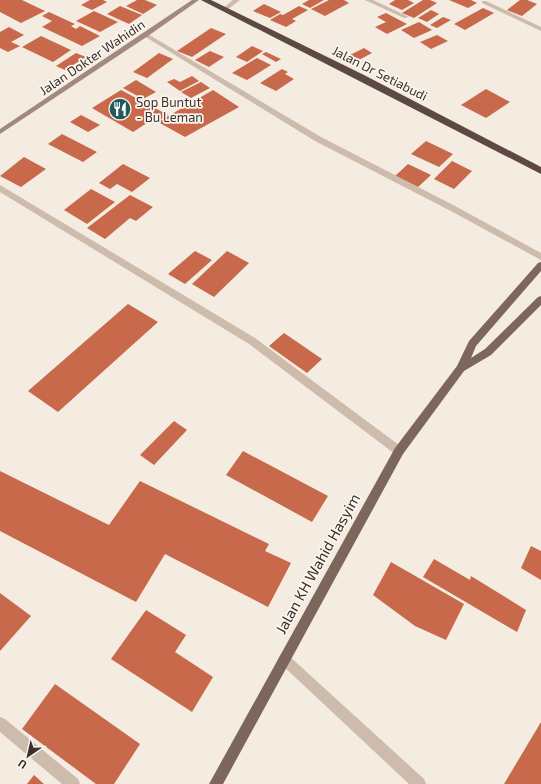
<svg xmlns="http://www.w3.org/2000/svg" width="541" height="784" viewBox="0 0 541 784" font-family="'Exo 2',sans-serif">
<rect width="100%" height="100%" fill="#f4ebe1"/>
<g fill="#c8694b">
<path d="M0,0H22L45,11L21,23L0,12Z"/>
<path d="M90,0H103L107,2L92,10L81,5Z"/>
<path d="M137,0H145L157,5L143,14L126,6Z"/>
<path d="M309,0H324L310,8L302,4Z"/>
<path d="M329,0H344L349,3L325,16L311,9Z"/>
<path d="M395,0H408L414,3L402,10L389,4Z"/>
<path d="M423,0H430L437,3L414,18L402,13Z"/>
<path d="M449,0H471L477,3L468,8Z"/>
<path d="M520,0H527L537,4L522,16L507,10Z"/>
<path d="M264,4L281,12L270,18L253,11Z"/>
<path d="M120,6L142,15L129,24L107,14Z"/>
<path d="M299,6L308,10L292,19L296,21L286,27L270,20L280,14L283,15Z"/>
<path d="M483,8L494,13L465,30L454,24Z"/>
<path d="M431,10L439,14L427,22L418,18Z"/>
<path d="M94,11L118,22L100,32L76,21Z"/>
<path d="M49,12L75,24L71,26L76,29L80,26L100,36L82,46L42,27L52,21L42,16Z"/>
<path d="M386,13L407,24L387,34L375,27L386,22L377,17Z"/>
<path d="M443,17L451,20L437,28L430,25Z"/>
<path d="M419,22L432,30L414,38L401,30Z"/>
<path d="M9,27L24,35L11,42L20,46L8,52L0,48V32Z"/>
<path d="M211,28L226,34L192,57L177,51Z"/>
<path d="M437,35L448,41L431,49L420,42Z"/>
<path d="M41,36L71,50L53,62L22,47Z"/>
<path d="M252,46L263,51L247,62L236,57Z"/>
<path d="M364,48L372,53L357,61L348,56Z"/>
<path d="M210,51L224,57L209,67L195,60Z"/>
<path d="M266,52L281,59L276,62L262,54Z"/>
<path d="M76,53L86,57L65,70L56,66Z"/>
<path d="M159,53L173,59L147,78L133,72Z"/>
<path d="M257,58L271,65L247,80L232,73Z"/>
<path d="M282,69L288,72L285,74L294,79L276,91L260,83Z"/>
<path d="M192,76L199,81L180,91L167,82L174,79L180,82Z"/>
<path d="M136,80L156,92L143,99L123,88Z"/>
<path d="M201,82L210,88L191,98L181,92Z"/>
<path d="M486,89L510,102L486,118L461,105Z"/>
<path d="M121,90L168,115L155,123L150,121L133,132L92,108Z"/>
<path d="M213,90L239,107L185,137L158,122Z"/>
<path d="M81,115L100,125L88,132L70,122Z"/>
<path d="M62,134L97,152L83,162L48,144Z"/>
<path d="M426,141L453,154L439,167L411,154Z"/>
<path d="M24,157L46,169L21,187L0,176Z"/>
<path d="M452,161L472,171L454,189L434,179Z"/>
<path d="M123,164L150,178L132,192L117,184L110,189L99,183Z"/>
<path d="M408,164L431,175L418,187L395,176Z"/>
<path d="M91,189L115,202L87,224L64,210Z"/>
<path d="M130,195L153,207L136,221L130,218L105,239L87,228Z"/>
<path d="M195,251L212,260L185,284L168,274Z"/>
<path d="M227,251L249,263L214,297L192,284Z"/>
<path d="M128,304L158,322L58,412L28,391Z"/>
<path d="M284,333L322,359L307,373L269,346Z"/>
<path d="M174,421L187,430L154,465L140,455Z"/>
<path d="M243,451L328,496L312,522L226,475Z"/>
<path d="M0,471L109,525L140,481L269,544L265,551L291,563L268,607L165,554L136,602L0,531Z"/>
<path d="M531,546L541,551V580L521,568Z"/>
<path d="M434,559L470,580L471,576L526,610L517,632L423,577Z"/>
<path d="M391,562L464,604L446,640L415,626L373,595Z"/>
<path d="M0,593L31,616L0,651Z"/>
<path d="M146,610L186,635L175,652L213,677L192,712L111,659Z"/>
<path d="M55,684L140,744L114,784H96L22,729Z"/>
<path d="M541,722V784H504Z"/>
<path d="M34,775L44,784H27Z"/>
</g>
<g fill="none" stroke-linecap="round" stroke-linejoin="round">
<g fill="#cdbbac" fill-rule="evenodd">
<path d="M233,0H240L227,10H223V8Z"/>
<path d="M365,0H373L409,17L404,18Z"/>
<path d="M482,1H486L541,27V31L482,3Z"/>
<path d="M146,33L321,137L455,206L541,253V260L449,210L315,141L144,36L143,35Z"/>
<path d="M0,185L255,338L403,448L404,451L403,454L399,456L395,454L249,344L0,192Z"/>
<path d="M284,653L288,655L424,779L426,784H409L280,663L278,659L280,655Z"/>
<path d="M0,717L5,719L78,779L80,784H62L0,732Z"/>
</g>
<path fill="#a18a7d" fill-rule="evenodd" d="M192,0H199L148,36L0,134V129Z"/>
<path fill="#7d675c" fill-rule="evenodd" d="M541,262V271L476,346L471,358L485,349L538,297L541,296V305L491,355L464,371L403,454L223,784H209L395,448L457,366L469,341L538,263Z"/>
<path fill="#5c4a42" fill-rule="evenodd" d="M201,0H211L364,75L541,167V174Z"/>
</g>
<defs>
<g id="restaurant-disc" transform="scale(1.15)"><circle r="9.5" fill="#1f5a5e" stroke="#fbf5ee"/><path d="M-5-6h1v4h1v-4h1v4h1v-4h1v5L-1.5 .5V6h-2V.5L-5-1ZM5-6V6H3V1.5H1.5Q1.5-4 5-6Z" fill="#fff"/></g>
</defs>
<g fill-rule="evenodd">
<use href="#restaurant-disc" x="120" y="109"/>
</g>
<g text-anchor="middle" stroke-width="3.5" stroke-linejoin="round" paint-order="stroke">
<g font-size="13" fill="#3b302b" stroke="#fbf5ee">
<text transform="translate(92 57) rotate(-34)" y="5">Jalan Dokter Wahidin</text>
<text transform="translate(380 73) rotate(27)" y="5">Jalan Dr Setiabudi</text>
</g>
<g font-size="13" fill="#3b302b" stroke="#fbf5ee" text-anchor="start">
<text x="136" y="107">Sop Buntut<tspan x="136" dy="15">- Bu Leman</tspan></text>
</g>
<g font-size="15" fill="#3b302b" stroke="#fbf5ee">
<text transform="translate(318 564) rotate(-61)" y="5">Jalan KH Wahid Hasyim</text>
</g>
</g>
<g transform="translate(28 756) rotate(214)" stroke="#fbf5ee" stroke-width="3" paint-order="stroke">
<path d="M0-3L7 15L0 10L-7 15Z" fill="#3b302b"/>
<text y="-6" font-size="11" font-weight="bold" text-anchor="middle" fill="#3b302b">U</text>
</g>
</svg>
